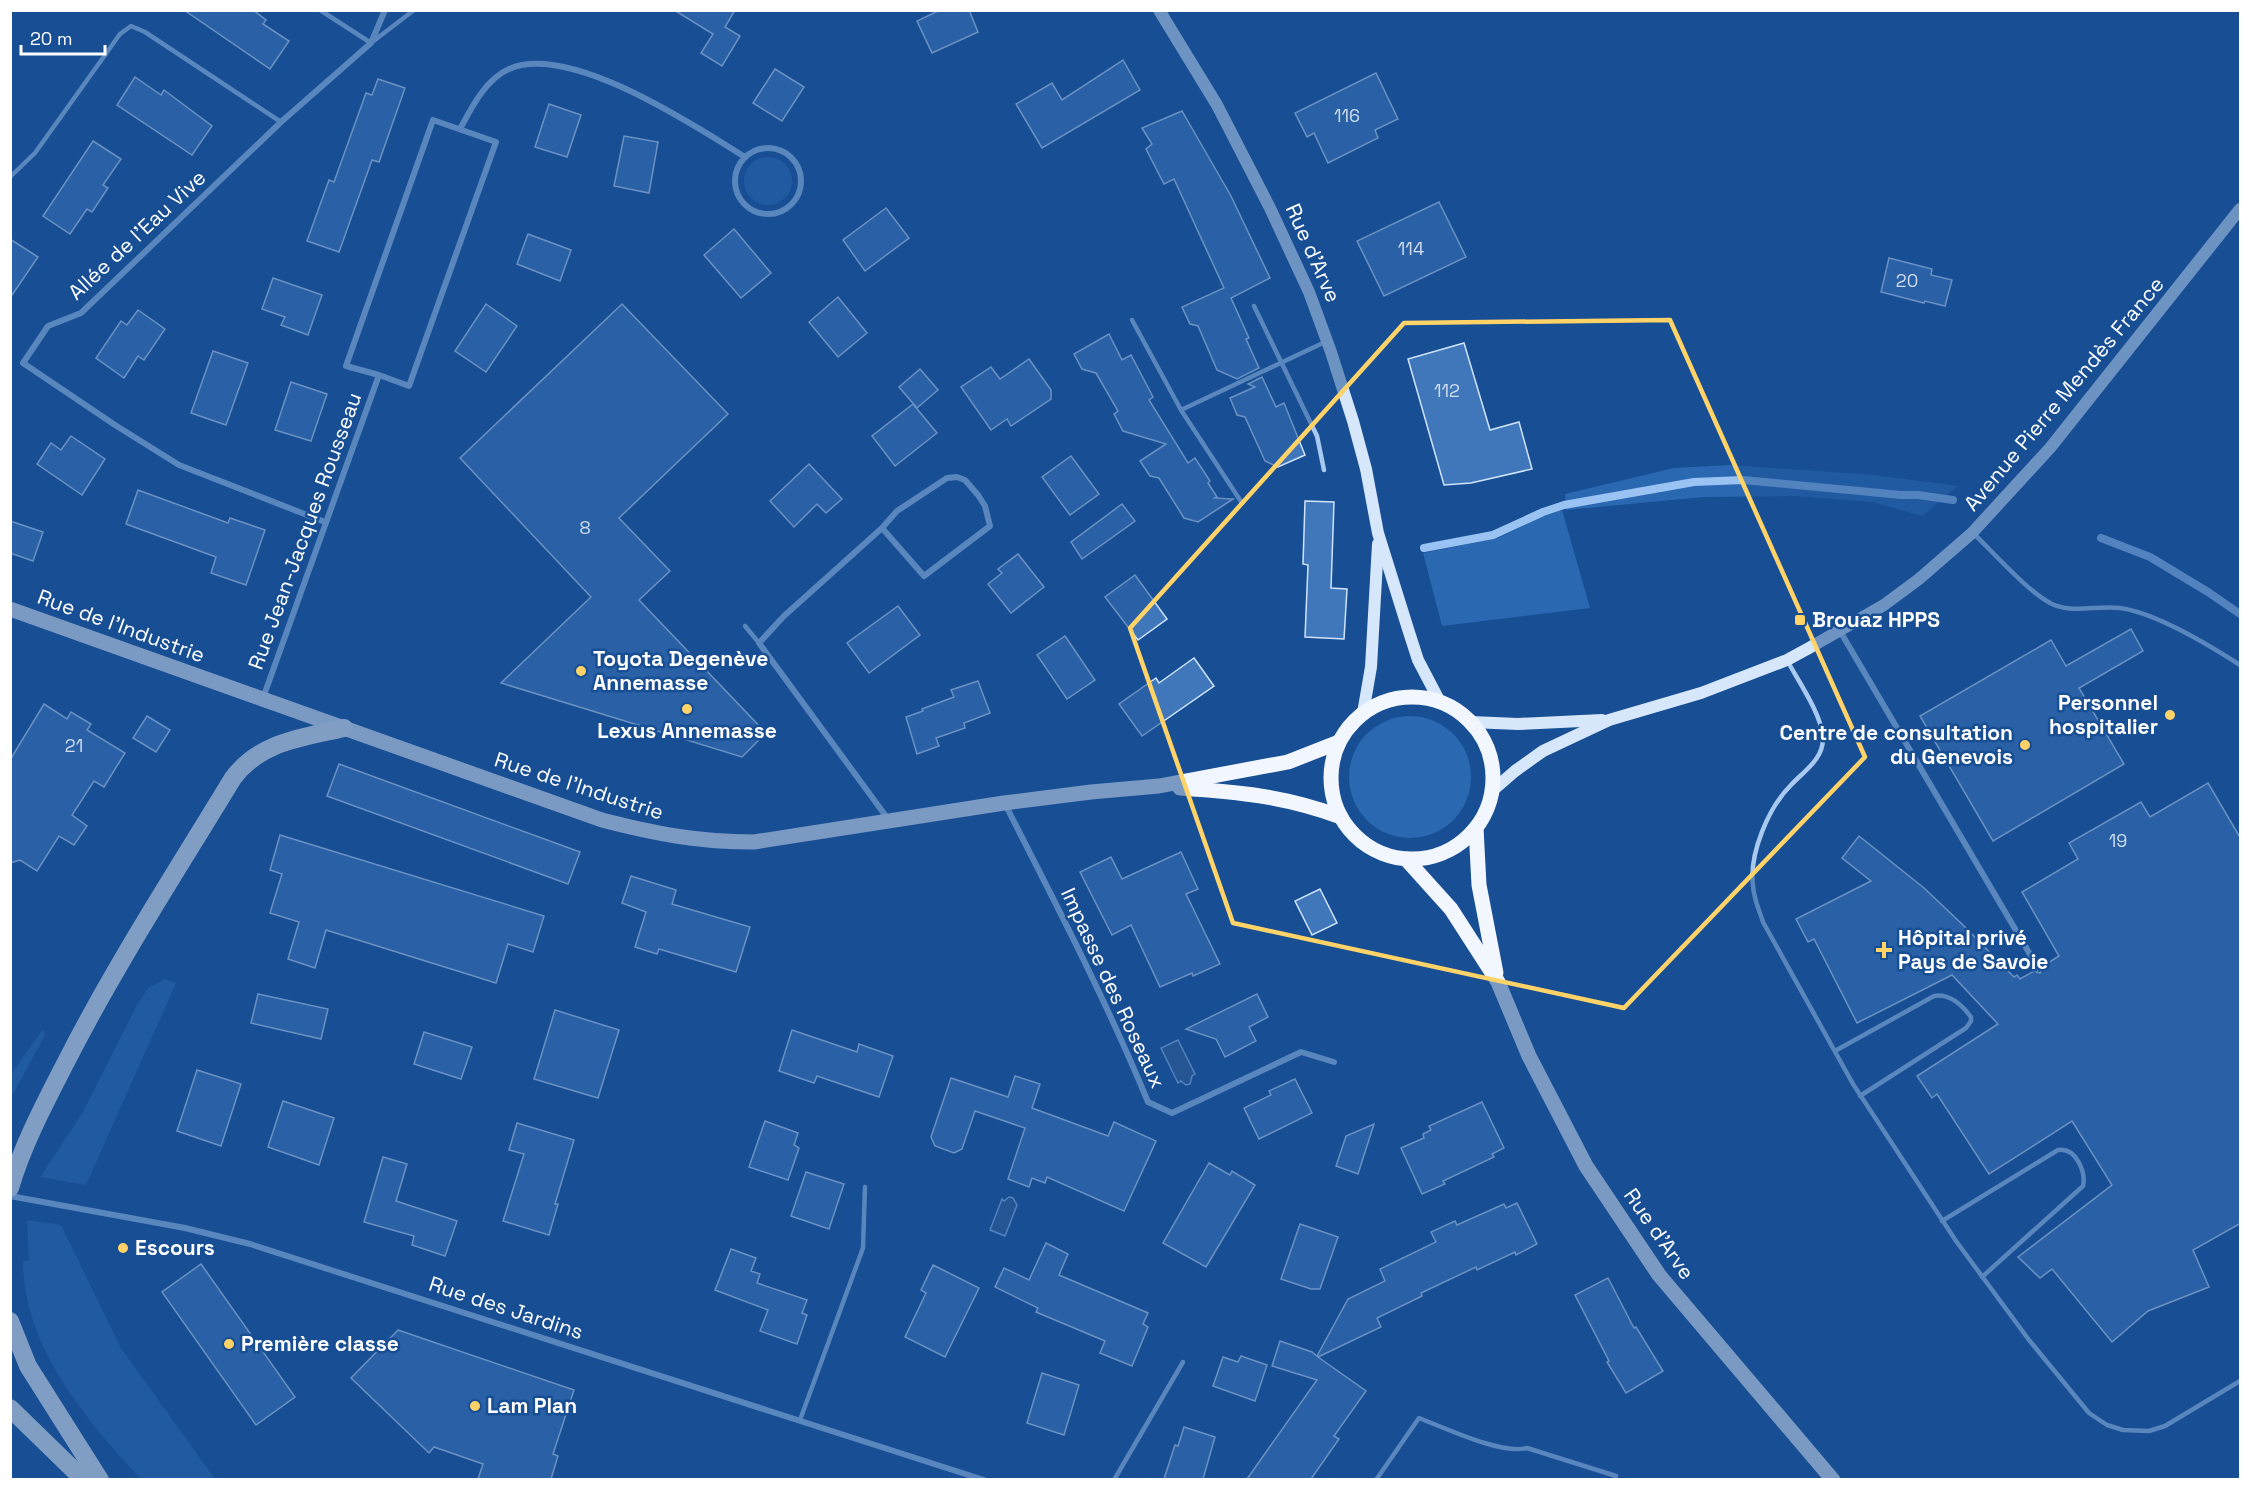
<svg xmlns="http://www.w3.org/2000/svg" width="2251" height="1490" viewBox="0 0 2251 1490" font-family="'Space Grotesk',sans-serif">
<rect width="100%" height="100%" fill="#174e94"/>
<g fill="#2a68b2">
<circle cx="768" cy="181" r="24"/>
<path d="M1731,465L1875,475L1958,486L1922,516L1872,502L1793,496L1704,497L1566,510L1565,494L1674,468Z"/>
<path d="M1562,510L1590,608L1442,626L1423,553L1498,538L1541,517Z"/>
<circle cx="1410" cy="777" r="61"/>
<path d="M165,979L176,983L86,1185L40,1177L83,1112L137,1005L148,988Z"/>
<path d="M43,1029L45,1035L11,1098V1074Z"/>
<path d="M27,1220L61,1225L121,1348L215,1479H141C86,1420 24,1347 23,1262L29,1260Z"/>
</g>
<g fill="#375e91" stroke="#9ac3f3" stroke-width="1.5">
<path d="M1178,1040L1195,1074L1192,1076L1190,1084L1186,1085L1181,1081L1178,1083L1161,1048Z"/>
<path d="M1009,1197L1013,1198L1017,1205L1005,1236L990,1230L1002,1199L1004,1201Z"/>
</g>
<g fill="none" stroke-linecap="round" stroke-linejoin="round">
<g stroke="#9ac3f3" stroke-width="8">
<path d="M2101,538L2150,557L2208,592L2240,614"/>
<path d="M1424,548L1493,535L1543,512L1564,505L1694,482L1743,480L1901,495H1918L1953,500"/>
</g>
</g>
<g fill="#4077bb" stroke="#cfe3fb" stroke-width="1.5">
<path d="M184,10H253L266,20L263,24L289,41L270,69Z"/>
<path d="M674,10H735L725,27L740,36L722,66L701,53L713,34Z"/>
<path d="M940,10H969L978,32L932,53L917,21Z"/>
<path d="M1123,60L1140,90L1042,148L1016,104L1052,83L1062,100Z"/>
<path d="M775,69L804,87L782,121L753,103Z"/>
<path d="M1376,73L1398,119L1375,130L1378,138L1328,163L1314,133L1307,137L1295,113Z"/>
<path d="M135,77L161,95L164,90L212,126L192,155L117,105Z"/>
<path d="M378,79L405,88L379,162L372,160L339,252L307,241L329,180L334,182L366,93L372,95Z"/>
<path d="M549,104L581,115L567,157L535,147Z"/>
<path d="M1182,111L1231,196L1270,278L1231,298L1249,338L1246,339L1259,368L1237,379L1217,370L1198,326L1190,324L1182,307L1224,288L1174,179L1164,184L1146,149L1152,144L1142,128Z"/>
<path d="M624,136L658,142L649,193L614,186Z"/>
<path d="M93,141L121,159L103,185L108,188L92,212L87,209L70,234L43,216Z"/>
<path d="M1439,202L1466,257L1384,296L1357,241Z"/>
<path d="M886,208L909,238L865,271L843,240Z"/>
<path d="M734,229L771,273L741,298L704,255Z"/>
<path d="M528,234L571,250L560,281L517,264Z"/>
<path d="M10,239L38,257L10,298Z"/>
<path d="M1889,258L1932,269L1931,275L1952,280L1945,306L1925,301L1924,303L1881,292Z"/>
<path d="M273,278L322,295L308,335L281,325L285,317L262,309Z"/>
<path d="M838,297L867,333L838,357L809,322Z"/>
<path d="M486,304L517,326L486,372L455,351Z"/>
<path d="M622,304L728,414L619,518L670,571L639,600L766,733L742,757L501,683L591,597L460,458Z"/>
<path d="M138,310L165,329L144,360L138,356L124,378L96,358L121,321L127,325Z"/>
<path d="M1109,334L1122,360L1131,355L1153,397L1149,400L1188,463L1195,458L1210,481L1208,483L1217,497L1215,498L1233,499L1198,522L1184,518L1159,478L1150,476L1140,461L1166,444L1123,431L1114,414L1118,411L1096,373L1082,369L1074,354Z"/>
<path d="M1464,343L1490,430L1519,422L1532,469L1471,483L1444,485L1408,359Z"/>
<path d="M213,351L248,363L226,425L191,413Z"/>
<path d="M1029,359L1051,390V399L1011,426L1007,419L991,430L961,387L991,367L1000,379Z"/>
<path d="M920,369L938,390L917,408L899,387Z"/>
<path d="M1262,377L1276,407L1284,403L1305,455L1278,467L1265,461L1245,417L1237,415L1230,398L1255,387L1248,384Z"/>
<path d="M291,382L327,394L311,441L275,430Z"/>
<path d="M913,404L937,433L895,466L872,436Z"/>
<path d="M71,436L105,459L82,495L37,464L51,443L61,450Z"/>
<path d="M1071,456L1099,494L1070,515L1042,477Z"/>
<path d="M809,464L842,499L826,513L817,504L794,527L770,501Z"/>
<path d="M138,490L228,523L230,518L265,530L246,585L211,573L216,557L126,524Z"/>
<path d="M1305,501L1334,502L1331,588L1347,589L1344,639L1305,637L1308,565L1303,564Z"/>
<path d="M1122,504L1135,521L1082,559L1071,542Z"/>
<path d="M10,521L43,532L33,561L10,553Z"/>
<path d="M1018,554L1044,587L1011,613L988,584L1002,573L998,569Z"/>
<path d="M1135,575L1167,619L1138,640L1105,597Z"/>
<path d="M898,606L920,635L869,673L847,643Z"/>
<path d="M2131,629L2143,651L2079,688L2124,764L1993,841L1920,716L2051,640L2066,666Z"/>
<path d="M1065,636L1095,680L1067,699L1037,655Z"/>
<path d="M1194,658L1214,686L1142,736L1119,704L1156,678L1159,683Z"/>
<path d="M978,681L990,713L964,723L965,728L936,738L939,746L917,754L906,717L923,711L922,709L954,697L951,690Z"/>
<path d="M44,704L67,719L71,712L91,724L87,730L125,753L104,787L94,781L72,815L87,826L74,845L59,836L37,871L20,860L10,863V760Z"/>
<path d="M147,716L170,730L156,752L133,738Z"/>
<path d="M339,764L580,852L568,884L327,796Z"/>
<path d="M2208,783L2241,839V1223L2193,1250L2209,1287L2148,1311L2112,1342L2052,1269L2040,1278L2018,1257L2112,1185L2072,1121L1989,1174L1937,1094L1932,1098L1917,1076L1998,1024L1952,975L1857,1023L1814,939L1808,942L1796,919L1871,881L1842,858L1859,836L1924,888L1963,925L2014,977L2017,975L2020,979L2034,971L2040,973L2043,966L2059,956L2022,892L2078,859L2069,843L2141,802L2150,817Z"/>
<path d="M280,835L544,916L533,952L508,944L496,983L326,930L315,968L288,959L299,922L270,913L282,874L270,870Z"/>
<path d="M1181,852L1198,889L1186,894L1220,964L1193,976L1192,973L1160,987L1131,925L1112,935L1080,872L1111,857L1122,879Z"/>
<path d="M631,876L676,890L672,904L750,927L736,972L659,949L657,954L635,947L646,912L622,903Z"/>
<path d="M1320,889L1337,923L1312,935L1295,901Z"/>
<path d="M258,994L328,1009L321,1039L251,1023Z"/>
<path d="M1257,994L1268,1017L1249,1027L1256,1041L1225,1057L1216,1039L1186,1029Z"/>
<path d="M555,1010L619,1030L598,1098L534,1079Z"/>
<path d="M792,1030L857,1052L859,1044L893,1056L879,1097L817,1076L814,1083L779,1071Z"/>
<path d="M424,1032L472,1047L461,1079L414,1064Z"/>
<path d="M197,1070L241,1084L221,1146L177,1131Z"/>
<path d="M1015,1076L1040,1084L1032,1108L1108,1136L1114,1122L1156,1141L1124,1211L1047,1177L1045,1183L1032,1178L1029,1187L1008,1179L1025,1128L975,1111L962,1149L954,1153L935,1146L931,1137L951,1078L1008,1097Z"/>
<path d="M1295,1079L1312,1113L1259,1139L1244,1108L1271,1095L1269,1091Z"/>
<path d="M283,1101L334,1118L319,1165L268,1147Z"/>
<path d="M1482,1102L1504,1148L1492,1154L1494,1157L1443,1181L1445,1184L1422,1194L1401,1148L1424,1138L1423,1134L1431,1130L1429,1126Z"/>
<path d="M765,1121L798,1133L794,1145L799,1148L788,1180L749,1167Z"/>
<path d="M517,1123L574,1140L555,1204H558L549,1235L503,1221L524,1154L509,1150Z"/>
<path d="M1374,1124L1358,1174L1336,1166L1346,1136Z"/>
<path d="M383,1157L407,1164L396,1201L457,1221L445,1256L412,1245L414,1236L364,1222Z"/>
<path d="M1209,1163L1230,1175L1232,1171L1255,1185L1206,1267L1163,1243Z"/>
<path d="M806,1172L844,1184L829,1229L791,1216Z"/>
<path d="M1517,1203L1537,1244L1516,1255L1515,1252L1477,1270L1476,1267L1421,1293L1422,1296L1377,1318L1381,1327L1318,1357L1366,1391L1334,1436L1339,1439L1311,1479H1247L1317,1380L1272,1366L1280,1341L1312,1352L1317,1356L1348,1299L1385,1281L1380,1269L1436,1242L1431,1232L1455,1221L1457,1225L1504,1204L1506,1208Z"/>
<path d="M1300,1224L1338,1237L1320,1289H1311L1281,1279Z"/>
<path d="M1046,1243L1068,1254L1059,1275L1148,1313L1143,1324L1148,1327L1132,1366L1100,1353L1105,1341L1036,1312L1038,1308L995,1287L1004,1268L1029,1280Z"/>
<path d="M731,1249L756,1258L751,1271L760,1274L757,1283L807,1300L802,1313L807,1315L797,1344L760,1331L768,1310L715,1290Z"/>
<path d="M201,1264L295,1397L256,1425L162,1292Z"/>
<path d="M933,1265L979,1288L945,1357L905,1337L926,1293L921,1290Z"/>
<path d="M1608,1278L1634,1328L1636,1327L1663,1371L1626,1393L1607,1362L1609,1361L1575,1295Z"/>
<path d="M398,1330L574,1390L553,1454L558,1456L551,1479H478L483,1464L434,1447L429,1453L351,1378Z"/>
<path d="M1241,1356L1267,1365L1255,1401L1213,1386L1223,1357L1238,1362Z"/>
<path d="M1042,1373L1079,1385L1064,1435L1027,1423Z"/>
<path d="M1184,1427L1215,1437L1203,1479H1164L1175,1445L1178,1446Z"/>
</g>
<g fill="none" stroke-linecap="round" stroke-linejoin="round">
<g stroke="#a8c9f0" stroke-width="4.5">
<path d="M320,10L371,43L414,10"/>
<path d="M10,177L35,153L120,34L131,26L145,32L281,122"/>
<path d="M1254,306L1317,436L1324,470"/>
<path d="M1132,320L1181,410L1325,342"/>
<path d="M1181,410L1242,503"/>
<path d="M1973,533C1993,552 2029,593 2052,604C2074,614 2097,605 2120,608C2156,613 2209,645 2240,665"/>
<path d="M745,626L759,643"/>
<path d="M1788,662C1799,682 1821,714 1823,737C1824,759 1804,771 1791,785C1768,808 1749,854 1753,886C1754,899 1759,910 1763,922L1853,1084L1956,1241L2029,1340L2089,1413L2107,1425L2123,1430L2149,1431L2165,1426L2240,1381"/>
<path d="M1835,1051L1934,996C1950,993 1962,1005 1971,1017V1021L1966,1028L1860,1096"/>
<path d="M1942,1221L2058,1150C2076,1147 2086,1172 2083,1186L1982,1277"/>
<path d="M800,1420L863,1248L865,1187"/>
<path d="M1114,1480L1183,1362"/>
<path d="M1376,1480L1419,1418C1445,1428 1502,1455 1527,1448L1616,1476"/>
</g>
<g stroke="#a8c9f0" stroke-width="6">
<path d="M460,129C472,107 485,80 509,69C569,42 695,126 745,157"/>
<circle cx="768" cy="181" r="33"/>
<path d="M325,522L179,465L115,425L23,363L48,326L81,313L281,122L371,43L385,10"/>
<path d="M882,528L924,576L990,526L985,506L978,495L965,480L957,477L947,478L897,511L882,528L784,616L759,643L888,819"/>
<path d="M1840,631L2038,968"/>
<path d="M263,698L379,375L409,386L496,142L433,120L346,366L379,375"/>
<path d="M1005,804C1055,902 1106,1000 1148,1102L1172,1113L1301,1052L1334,1062"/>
<path d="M10,1196L185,1228L250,1244L984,1480"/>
</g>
<g stroke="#d6e6fb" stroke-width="12">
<path d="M1159,10L1217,105L1270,208L1309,292L1331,352L1353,421L1366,469L1378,533L1408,629L1418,660L1440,702"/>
<path d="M1363,713L1371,667L1378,544"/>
<path d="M1471,722L1518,724L1602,720"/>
<path d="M1492,791L1515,771L1543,751L1609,720L1701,693L1787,660L1809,648L1884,605L1919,579L1972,533L2050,448L2240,209"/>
</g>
<g stroke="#f1f6ff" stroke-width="15">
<path d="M10,609L602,820C656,834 698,842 754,842L1004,803L1091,792L1159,786L1288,762L1339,742"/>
<circle cx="1412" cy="778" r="81"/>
<path d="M1180,788C1238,792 1285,796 1341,817"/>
<path d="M1476,828L1479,885L1496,973"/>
<path d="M1406,859L1451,909L1498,982L1529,1056L1586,1166L1659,1275L1833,1480"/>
</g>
<g stroke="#fff" stroke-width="18">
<path d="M10,1188C23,1144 45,1103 66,1062C116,964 176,872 233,778C261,741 302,738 344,728"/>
<path d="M10,1321L28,1366L100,1480"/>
<path d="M10,1408L84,1480"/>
</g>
</g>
<path d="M0 0H2251V1490H0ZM1670,320L1865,757L1624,1008L1233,923L1130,628L1404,323Z" fill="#174e94" fill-opacity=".55" fill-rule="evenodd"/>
<path fill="none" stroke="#ffd367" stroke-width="4.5" stroke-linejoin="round" d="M1670,320L1865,757L1624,1008L1233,923L1130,628L1404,323Z"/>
<g fill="#ffd367" stroke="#174e94" stroke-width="2">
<rect x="1794" y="614" width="12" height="12" rx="3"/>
<circle cx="581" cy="671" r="6"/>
<circle cx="687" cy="709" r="6"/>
<circle cx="2170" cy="715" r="6"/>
<circle cx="2025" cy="745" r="6"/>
<path d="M1881 941h6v6h6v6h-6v6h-6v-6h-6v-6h6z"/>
<circle cx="123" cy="1248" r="6"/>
<circle cx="229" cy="1344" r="6"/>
<circle cx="475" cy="1406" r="6"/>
</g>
<g text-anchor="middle" stroke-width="5" stroke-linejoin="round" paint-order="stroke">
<g font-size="18" fill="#cfddee">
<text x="1347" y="122">116</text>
<text x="1411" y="255">114</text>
<text x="1907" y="287">20</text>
<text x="1447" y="397">112</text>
<text x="585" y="534">8</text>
<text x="74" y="752">21</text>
<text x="2118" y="847">19</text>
</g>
<g font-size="21" fill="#fff" stroke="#174e94">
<text transform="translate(137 235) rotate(-43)" y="7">Allée de l'Eau Vive</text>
<text transform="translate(1313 253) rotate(66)" y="7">Rue d'Arve</text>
<text transform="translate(2064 394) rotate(-50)" y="7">Avenue Pierre Mendès France</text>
<text transform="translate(305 531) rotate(-70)" y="7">Rue Jean-Jacques Rousseau</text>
<text transform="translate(121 626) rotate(20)" y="7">Rue de l'Industrie</text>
<text transform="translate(579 786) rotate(18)" y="7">Rue de l'Industrie</text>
<text transform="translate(1113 988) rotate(65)" y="7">Impasse des Roseaux</text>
<text transform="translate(1659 1234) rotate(55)" y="7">Rue d'Arve</text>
<text transform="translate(506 1308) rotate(18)" y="7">Rue des Jardins</text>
</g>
<g font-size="21" font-weight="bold" fill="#fff" stroke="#174e94" text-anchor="start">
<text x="1812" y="627">Brouaz HPPS</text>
<text x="593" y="666">Toyota Degenève<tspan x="593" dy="24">Annemasse</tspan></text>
<text x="2158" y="710" text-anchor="end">Personnel<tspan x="2158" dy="24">hospitalier</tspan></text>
<text x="687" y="738" text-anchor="middle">Lexus Annemasse</text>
<text x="2013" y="740" text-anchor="end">Centre de consultation<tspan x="2013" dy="24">du Genevois</tspan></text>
<text x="1898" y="945">Hôpital privé<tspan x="1898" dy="24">Pays de Savoie</tspan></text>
<text x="135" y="1255">Escours</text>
<text x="241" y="1351">Première classe</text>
<text x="487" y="1413">Lam Plan</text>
</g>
</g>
<rect width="2251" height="1490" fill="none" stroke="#ffffff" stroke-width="24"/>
<path d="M21 45v9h84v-9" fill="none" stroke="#ffffff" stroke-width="3"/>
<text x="30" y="45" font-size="18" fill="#ffffff" stroke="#174e94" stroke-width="4.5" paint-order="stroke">20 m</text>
</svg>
